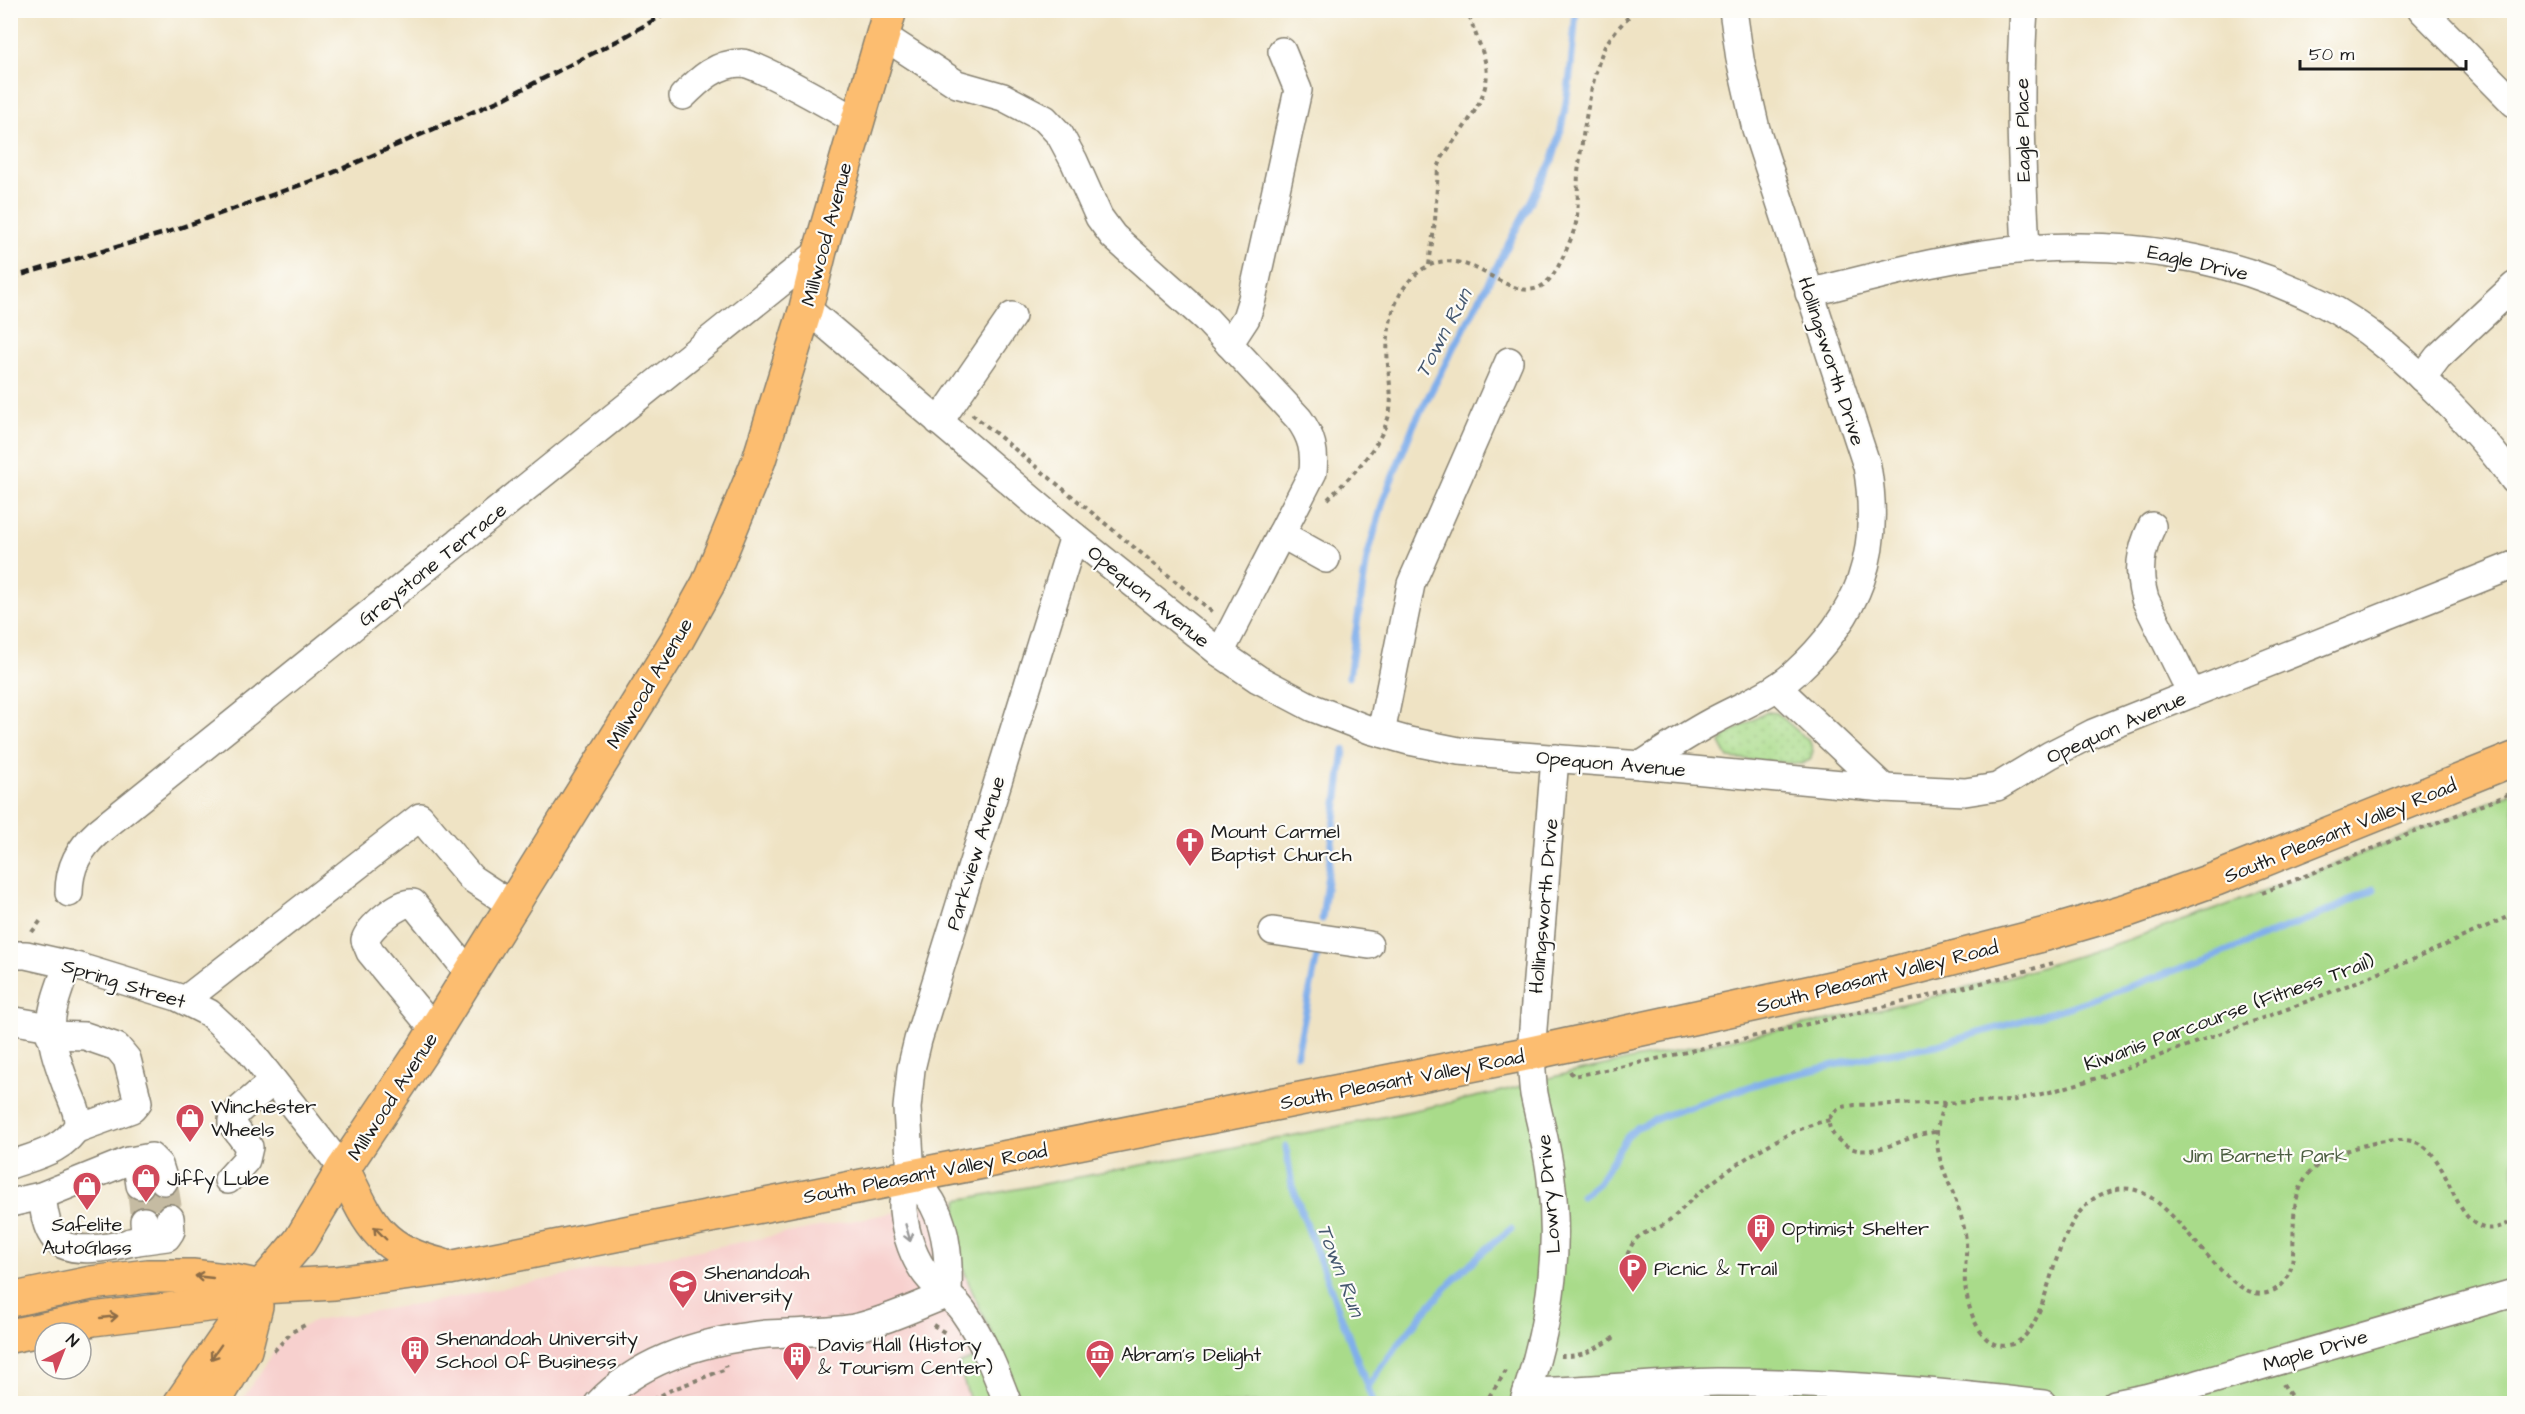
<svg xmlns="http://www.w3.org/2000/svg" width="2525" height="1414" viewBox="0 0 2525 1414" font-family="'Architects Daughter',sans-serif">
<defs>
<pattern id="grass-dots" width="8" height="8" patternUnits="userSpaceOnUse" patternTransform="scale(1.5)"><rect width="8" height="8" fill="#a9db8a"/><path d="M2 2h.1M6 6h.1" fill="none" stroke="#91bb76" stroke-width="1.8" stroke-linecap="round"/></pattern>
</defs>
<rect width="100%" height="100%" fill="#fdfcf7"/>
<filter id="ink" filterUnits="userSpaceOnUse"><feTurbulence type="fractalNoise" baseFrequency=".0167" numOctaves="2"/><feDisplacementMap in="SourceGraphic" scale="12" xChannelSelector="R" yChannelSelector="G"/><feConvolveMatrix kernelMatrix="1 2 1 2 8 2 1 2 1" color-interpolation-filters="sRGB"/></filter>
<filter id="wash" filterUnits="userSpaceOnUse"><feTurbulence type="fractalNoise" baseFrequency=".008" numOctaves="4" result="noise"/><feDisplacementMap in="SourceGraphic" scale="24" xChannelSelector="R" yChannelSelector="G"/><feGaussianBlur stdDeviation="1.35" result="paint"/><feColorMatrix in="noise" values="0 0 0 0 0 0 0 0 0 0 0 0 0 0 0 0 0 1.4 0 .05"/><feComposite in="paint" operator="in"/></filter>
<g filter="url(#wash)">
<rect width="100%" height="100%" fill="#efe3c4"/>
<path fill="#f7d0ce" d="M958,1200L954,1218L966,1277L998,1348L958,1365L971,1403L239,1404L282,1340L292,1332L315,1321L441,1300Z"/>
<path fill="url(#grass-dots)" stroke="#627c53" stroke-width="1.5" d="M1767,712L1777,713L1810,742L1813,751L1810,760L1801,764L1728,758L1720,743L1727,734Z"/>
<path fill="#a9db8a" stroke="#627c53" stroke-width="1.5" d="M2514,792V1403H971L958,1365L998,1347C978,1303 946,1251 958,1200C1139,1166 1319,1132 1498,1092C1522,1086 1545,1079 1569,1073C1711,1041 1856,1019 1997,980C2174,930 2344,862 2514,792Z"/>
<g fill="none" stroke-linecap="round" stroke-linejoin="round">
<g stroke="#80afeb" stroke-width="7">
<path d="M1349,677L1367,558L1384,498L1414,424L1552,161C1568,113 1572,61 1576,10"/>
<path d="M1322,919L1344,750"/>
<path d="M1297,1054L1317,956"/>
<path d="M1286,1147L1292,1186L1374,1404"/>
<path d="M1582,1196L1598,1183L1627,1137L1638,1127L1668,1114L1766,1081L1882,1054L1937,1045L2069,1007L2199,962L2331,910L2374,889"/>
<path d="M1369,1385C1409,1326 1454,1272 1511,1229"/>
</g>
</g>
</g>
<g filter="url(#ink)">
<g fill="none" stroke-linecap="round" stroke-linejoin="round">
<g stroke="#c5bba2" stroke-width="27" stroke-dasharray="27 14" stroke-linecap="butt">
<path d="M164,1181L170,1218"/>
<path d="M140,1185L144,1221"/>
</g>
<g stroke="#868070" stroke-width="30">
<g id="minor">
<path d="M2024,10C2018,90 2022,170 2026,249"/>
<path d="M2422,10L2514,103"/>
<path d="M882,35L957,84L1003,97L1045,119L1060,135L1074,161L1099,217L1113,236L1206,319L1299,419C1312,437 1315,451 1313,472L1220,653"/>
<path d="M683,96C700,79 717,63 742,63C754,62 842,112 857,122"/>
<path d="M1809,293C1881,275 1953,255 2027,249C2129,241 2230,256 2322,303C2366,325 2405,361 2440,395C2467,422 2492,449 2514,480"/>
<path d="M806,308L1074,536L1220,653L1258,679L1313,708L1370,730L1409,741L1459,751L1641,765L1884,788L1965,792L1997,787L2050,755L2093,733L2514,565"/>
<path d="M1229,344L1246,318L1252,299L1298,90L1282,51"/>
<path d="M2422,378L2438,357L2514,286"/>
<path d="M939,422L1012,316"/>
<path d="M2152,526C2140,551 2137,572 2145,599L2191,693"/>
<path d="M1281,534L1326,559"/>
<path d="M1777,687L1884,788"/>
<path d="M1381,733L1411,584L1509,361"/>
<path d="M1641,765C1664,750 1687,735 1711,722C1738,707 1771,695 1794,674C1860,614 1882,553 1867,466L1756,129L1740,59L1733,10"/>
<path d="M69,893C69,867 79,849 98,832L820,251"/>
<path d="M1273,931L1369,945"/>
<path d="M10,955H26L79,967L177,997L209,1013L249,1050L343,1169"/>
<path d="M185,1000L420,817L471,878L512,905"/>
<path d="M10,1020L50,1027"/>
<path d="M435,1031L370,952L365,940C369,927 400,901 413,903L470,974"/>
<path d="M50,1035L85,1036L117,1047L127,1059L138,1102L132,1109L77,1129"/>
<path d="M130,1161L151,1157L159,1165L164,1181"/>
<path d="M10,1165C35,1156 65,1150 78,1125C79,1112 70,1097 66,1085C45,1028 47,1021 68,964"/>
<path d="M911,1176C919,1186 929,1195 934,1206C948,1232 949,1265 948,1294"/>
<path d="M228,1180L246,1160L249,1147L232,1124V1120L238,1111L273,1081"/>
<path d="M42,1196C44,1209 45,1225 53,1236C66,1258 117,1246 137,1241L145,1234L144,1221"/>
<path d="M10,1203L41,1196L128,1161L137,1164L140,1185"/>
<path d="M130,1242L167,1237L171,1231L170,1218"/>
<path d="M1527,1392C1591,1391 1654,1383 1717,1382C1827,1382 1935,1391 2043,1404"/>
<path d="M598,1404C641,1358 707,1340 767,1334C796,1332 826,1333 854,1328C886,1321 917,1306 948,1294"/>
<path d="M1008,1404C996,1372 983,1339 963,1311C954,1298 940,1290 930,1279C914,1261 905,1234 903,1210V1203L911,1176L907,1108L911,1069L918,1040L1074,536"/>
<path d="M1523,1404C1548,1330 1561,1257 1551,1179C1548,1150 1540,1123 1534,1094C1532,1081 1532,1067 1531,1053L1555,758"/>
<path d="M2115,1404L2145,1398L2198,1384L2514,1293"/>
</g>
</g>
<g stroke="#868070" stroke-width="36">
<g id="major">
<path d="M343,1169C369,1223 379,1250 441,1265"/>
<path d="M10,1300L91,1283L148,1276H194L234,1281L261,1287L335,1283L449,1268L1531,1053L1867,980L2046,934L2128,910L2216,879L2514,759"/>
<path d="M10,1336L93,1319L216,1304L261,1287"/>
<path d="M180,1404L261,1287L300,1241L343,1169L422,1051L677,640L708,584L759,460L806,308L820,251L890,10"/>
<path d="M213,1404L245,1350L256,1306"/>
</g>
</g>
<g stroke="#868070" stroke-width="4" stroke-dasharray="4.5 4.5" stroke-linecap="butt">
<path d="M1429,265L1435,221L1438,168L1442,158C1458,133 1492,99 1486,66C1483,49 1474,33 1470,17L1473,10"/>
<path d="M972,414L1214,613"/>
<path d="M1328,499C1352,475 1380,448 1389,415C1393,399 1389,381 1388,365C1385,336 1391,298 1413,277C1471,221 1521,338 1559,265C1565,253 1573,236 1576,223C1579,206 1577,190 1578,173C1582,139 1590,85 1602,53C1608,37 1623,23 1635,10"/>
<path d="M2262,893L2514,792"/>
<path d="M32,932L42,919"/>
<path d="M1570,1071L1573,1076C1636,1065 1697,1049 1760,1035C1858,1012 1956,992 2053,963"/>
<path d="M1944,1104C1929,1142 1940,1160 1954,1196C1959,1210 1965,1226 1966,1242C1967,1256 1964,1270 1965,1284C1967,1308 1982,1358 2015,1343C2053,1326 2048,1221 2100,1195C2110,1190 2120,1187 2131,1189C2178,1196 2227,1309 2270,1292C2323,1272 2255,1181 2345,1151C2362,1145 2400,1135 2418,1143C2456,1159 2454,1258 2514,1220"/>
<path d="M1935,1132C1909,1134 1884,1154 1857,1150C1838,1146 1814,1120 1841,1108C1845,1106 1851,1106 1855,1105L2011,1101L2050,1092L2104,1076L2290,1008L2412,960L2514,914"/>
<path d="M1624,1263C1627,1256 1631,1244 1636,1239C1644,1231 1656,1230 1665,1224C1678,1216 1687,1202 1699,1193C1733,1165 1787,1128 1830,1120"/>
<path d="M933,1325L947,1334"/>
<path d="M274,1351L292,1332L305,1325"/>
<path d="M1560,1356C1584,1357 1598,1348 1618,1335"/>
<path d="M2283,1384L2296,1404"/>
<path d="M645,1404L671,1390L726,1369L725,1365"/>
<path d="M1484,1404L1506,1371"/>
</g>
<use href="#minor" stroke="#fff" stroke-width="27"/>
<use href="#major" stroke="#fcbd6f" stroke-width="33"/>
<path stroke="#1c1c1c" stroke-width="4.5" stroke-dasharray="9 4.5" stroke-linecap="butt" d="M10,278L168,232L323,177L505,98L619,40L672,10"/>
</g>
<defs><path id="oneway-shaft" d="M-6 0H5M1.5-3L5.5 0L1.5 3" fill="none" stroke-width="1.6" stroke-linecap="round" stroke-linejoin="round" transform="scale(1.5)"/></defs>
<g stroke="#8c6c46">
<use href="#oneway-shaft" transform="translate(380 1233) rotate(-134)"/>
<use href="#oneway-shaft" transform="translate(204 1277) rotate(-174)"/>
<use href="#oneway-shaft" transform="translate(109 1317) rotate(-6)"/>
<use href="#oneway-shaft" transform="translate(216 1352) rotate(125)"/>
</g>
<use stroke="#999" href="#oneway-shaft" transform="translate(908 1233) rotate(74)"/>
</g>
<defs>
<g id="church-pin" transform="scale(1.5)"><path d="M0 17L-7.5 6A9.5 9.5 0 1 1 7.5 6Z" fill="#d1495b" stroke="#fdfcf7"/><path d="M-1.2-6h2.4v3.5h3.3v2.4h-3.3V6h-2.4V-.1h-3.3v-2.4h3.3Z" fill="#fff"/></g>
<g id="shop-pin" transform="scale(1.5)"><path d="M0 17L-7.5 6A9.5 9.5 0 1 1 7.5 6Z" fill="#d1495b" stroke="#fdfcf7"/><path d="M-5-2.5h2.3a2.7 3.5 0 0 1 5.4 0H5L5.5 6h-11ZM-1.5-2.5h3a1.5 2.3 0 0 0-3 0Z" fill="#fff"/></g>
<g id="building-pin" transform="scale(1.5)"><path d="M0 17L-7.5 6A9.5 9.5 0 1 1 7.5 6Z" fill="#d1495b" stroke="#fdfcf7"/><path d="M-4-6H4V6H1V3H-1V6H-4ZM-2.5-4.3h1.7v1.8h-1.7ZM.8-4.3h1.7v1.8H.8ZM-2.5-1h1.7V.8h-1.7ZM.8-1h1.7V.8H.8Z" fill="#fff"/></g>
<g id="parking-pin" transform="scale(1.5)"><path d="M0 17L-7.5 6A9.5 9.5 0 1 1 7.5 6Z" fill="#d1495b" stroke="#fdfcf7"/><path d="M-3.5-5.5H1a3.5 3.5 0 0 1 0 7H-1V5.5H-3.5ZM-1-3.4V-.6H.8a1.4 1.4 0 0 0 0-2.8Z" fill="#fff"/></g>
<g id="university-pin" transform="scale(1.5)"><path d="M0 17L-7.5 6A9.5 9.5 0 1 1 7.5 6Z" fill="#d1495b" stroke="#fdfcf7"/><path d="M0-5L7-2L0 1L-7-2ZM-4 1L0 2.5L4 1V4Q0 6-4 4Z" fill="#fff"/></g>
<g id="museum-pin" transform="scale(1.5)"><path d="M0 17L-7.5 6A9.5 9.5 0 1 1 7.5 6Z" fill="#d1495b" stroke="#fdfcf7"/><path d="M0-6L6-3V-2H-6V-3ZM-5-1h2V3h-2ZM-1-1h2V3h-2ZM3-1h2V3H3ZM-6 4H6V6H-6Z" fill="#fff"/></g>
</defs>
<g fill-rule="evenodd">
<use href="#church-pin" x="1190" y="842"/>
<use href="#shop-pin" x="190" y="1118"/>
<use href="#shop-pin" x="146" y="1178"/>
<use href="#shop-pin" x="87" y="1186"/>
<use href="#building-pin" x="1761" y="1228"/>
<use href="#parking-pin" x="1633" y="1268"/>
<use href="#university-pin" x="683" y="1284"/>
<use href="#building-pin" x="415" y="1350"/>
<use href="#museum-pin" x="1100" y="1354"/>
<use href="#building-pin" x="797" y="1356"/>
</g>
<g text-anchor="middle" stroke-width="4.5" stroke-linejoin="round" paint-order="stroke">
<g font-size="20" fill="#1c1c1c" stroke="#fdfcf7">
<text transform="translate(2022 130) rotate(-91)" y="7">Eagle Place</text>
<text transform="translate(826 234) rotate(-75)" y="7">Millwood Avenue</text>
<text transform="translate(2198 262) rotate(13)" y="7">Eagle Drive</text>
<text transform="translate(1832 361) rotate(72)" y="7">Hollingsworth Drive</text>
<text transform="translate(432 564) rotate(-39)" y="7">Greystone Terrace</text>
<text transform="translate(1149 596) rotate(39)" y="7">Opequon Avenue</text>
<text transform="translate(649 683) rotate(-59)" y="7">Millwood Avenue</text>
<text transform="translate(2116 727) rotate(-24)" y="7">Opequon Avenue</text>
<text transform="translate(1611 763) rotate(5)" y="7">Opequon Avenue</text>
<text transform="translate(2340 830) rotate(-22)" y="7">South Pleasant Valley Road</text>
<text transform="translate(975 853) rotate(-73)" y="7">Parkview Avenue</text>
<text transform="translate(1543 906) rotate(-85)" y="7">Hollingsworth Drive</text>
<text transform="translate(1877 976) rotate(-14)" y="7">South Pleasant Valley Road</text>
<text transform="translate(124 983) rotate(17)" y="7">Spring Street</text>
<text transform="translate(2229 1012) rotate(-20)" y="7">Kiwanis Parcourse (Fitness Trail)</text>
<text transform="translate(1402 1079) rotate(-11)" y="7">South Pleasant Valley Road</text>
<text transform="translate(392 1096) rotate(-57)" y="7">Millwood Avenue</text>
<text transform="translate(925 1173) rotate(-11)" y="7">South Pleasant Valley Road</text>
<text transform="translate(1548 1194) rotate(-95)" y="7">Lowry Drive</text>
<text transform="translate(2315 1350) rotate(-16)" y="7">Maple Drive</text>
</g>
<g font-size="20" fill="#1c1c1c" stroke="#fdfcf7" text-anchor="start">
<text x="1211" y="838">Mount Carmel<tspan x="1211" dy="23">Baptist Church</tspan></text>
<text x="211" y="1113">Winchester<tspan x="211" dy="23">Wheels</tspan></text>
<text x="167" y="1185">Jiffy Lube</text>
<text x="87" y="1231" text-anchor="middle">Safelite<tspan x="87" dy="23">AutoGlass</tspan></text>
<text x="1782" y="1235">Optimist Shelter</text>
<text x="1654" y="1275">Picnic &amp; Trail</text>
<text x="704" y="1279">Shenandoah<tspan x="704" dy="23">University</tspan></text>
<text x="436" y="1345">Shenandoah University<tspan x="436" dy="23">School Of Business</tspan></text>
<text x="818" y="1351">Davis Hall (History<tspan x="818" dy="23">&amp; Tourism Center)</tspan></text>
<text x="1121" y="1361">Abram's Delight</text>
</g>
<g font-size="20" fill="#4d5f42" stroke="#fdfcf7">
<text x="2265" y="1162">Jim Barnett Park</text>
</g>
<g font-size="21" font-style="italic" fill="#44576f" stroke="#fdfcf7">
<text transform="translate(1443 333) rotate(-62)" y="7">Town Run</text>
<text transform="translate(1341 1270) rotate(69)" y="7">Town Run</text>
</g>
</g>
<rect width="2525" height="1414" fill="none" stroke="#fdfcf7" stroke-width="36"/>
<g transform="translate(63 1351) rotate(42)"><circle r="28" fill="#fdfcf7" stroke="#a3a29f" stroke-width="1.5"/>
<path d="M0-4.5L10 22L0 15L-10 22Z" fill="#d1495b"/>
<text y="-9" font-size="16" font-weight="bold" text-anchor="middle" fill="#1c1c1c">N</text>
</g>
<path d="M2300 60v9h166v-9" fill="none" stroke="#1c1c1c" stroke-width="3"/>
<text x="2309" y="60" font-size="18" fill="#1c1c1c" stroke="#fdfcf7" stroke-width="4.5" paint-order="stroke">50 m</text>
</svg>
